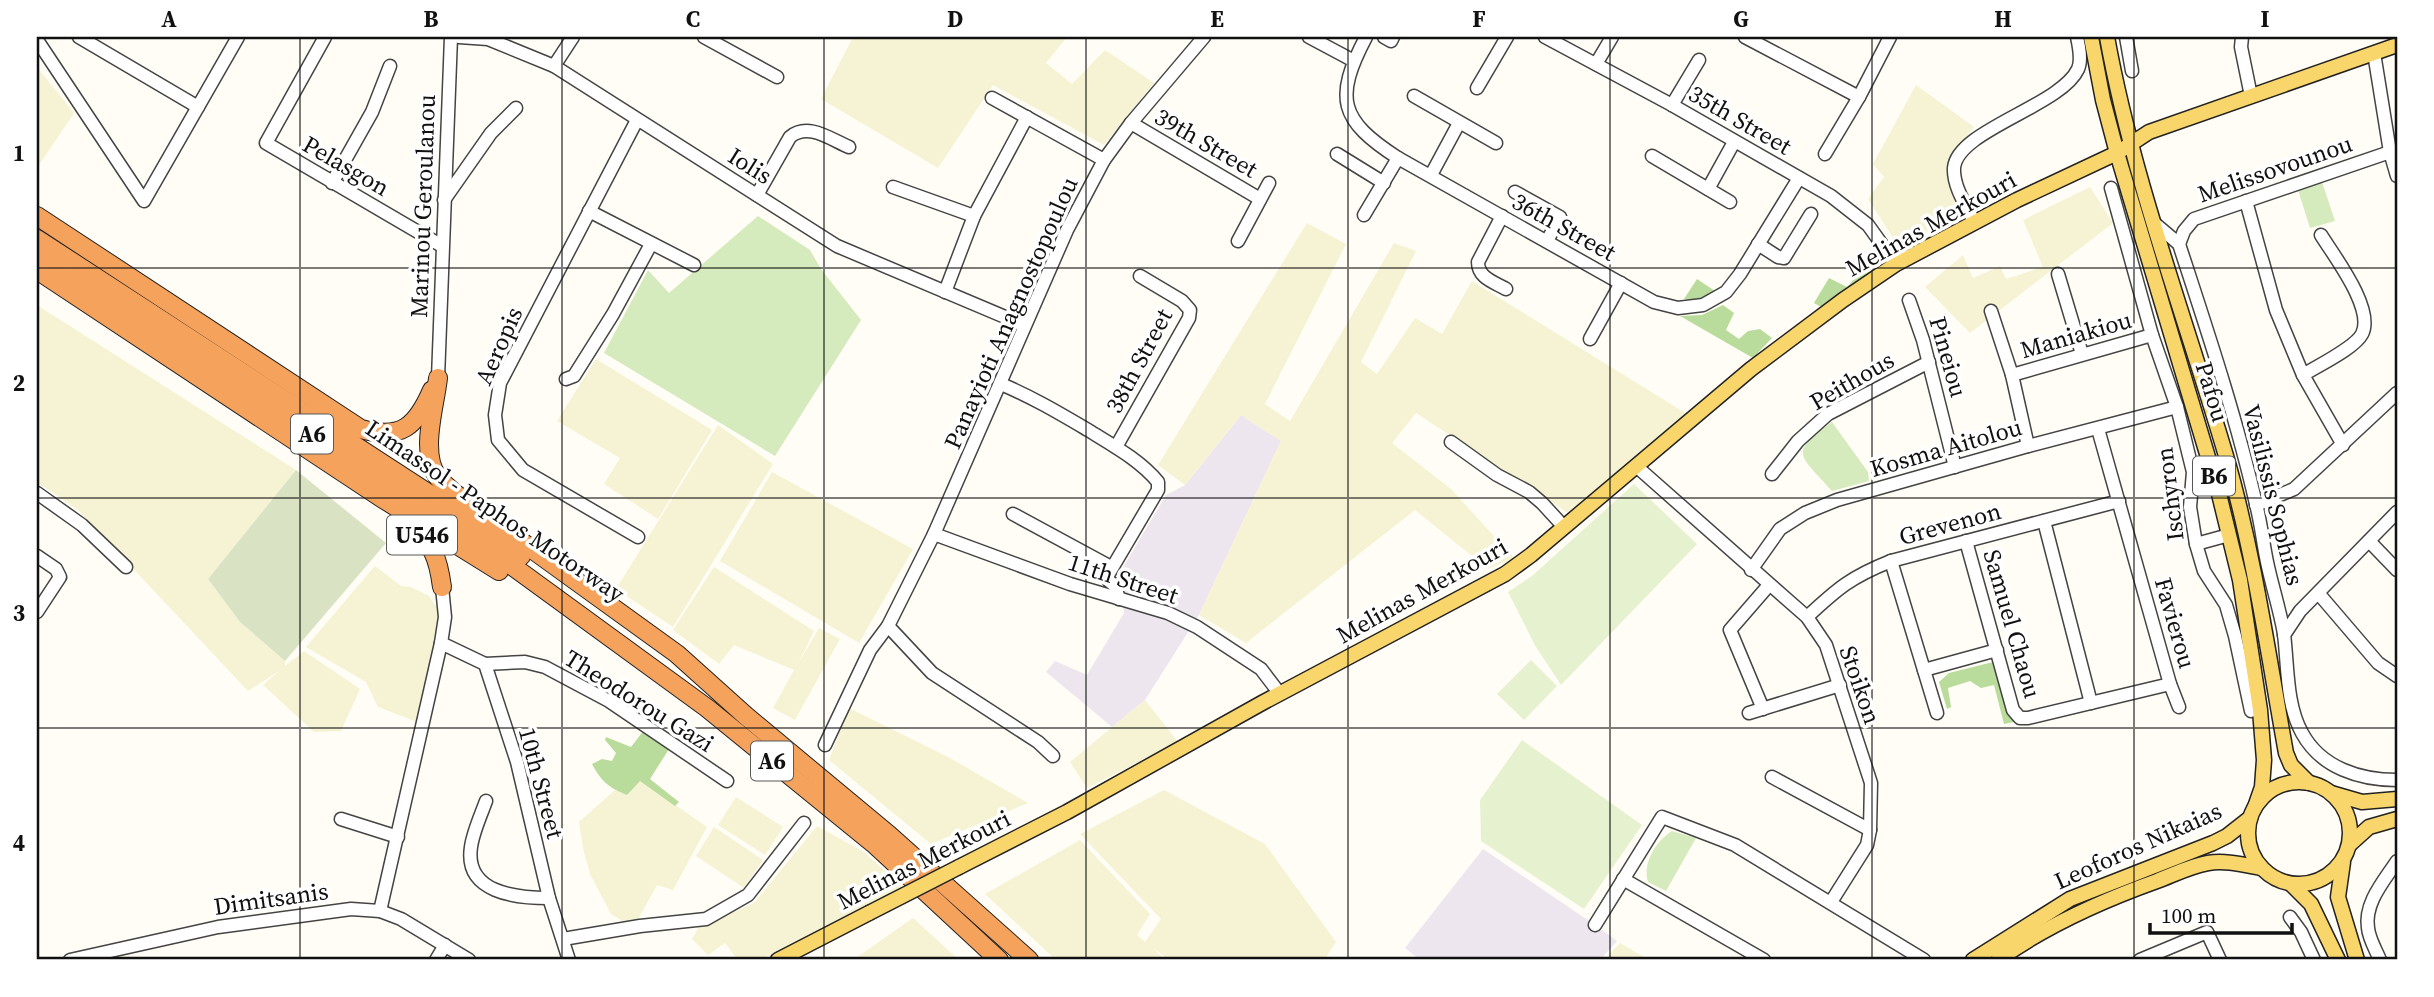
<svg xmlns="http://www.w3.org/2000/svg" width="2434" height="997" viewBox="0 0 2434 997" font-family="'Source Serif 4',serif">
<rect width="100%" height="100%" fill="#fffdf5"/>
<g fill="#eee6ef">
<path d="M1241,415L1281,441L1199,615L1145,700L1112,727L1046,672L1055,661L1087,675L1124,613L1119,574L1166,495L1185,485Z"/>
<path d="M1483,849L1595,925L1617,941L1600,960H1420L1405,948Z"/>
</g>
<g fill="#f6f3d4">
<path d="M853,37H1067L1046,63L1072,84L1105,50L1154,83L1104,145L993,85L938,168L821,99Z"/>
<path d="M37,67L74,113L37,168Z"/>
<path d="M1916,85L1974,127L1949,158L1978,209L1899,247L1868,199L1884,177L1873,164Z"/>
<path d="M2090,187L2113,223L1970,333L1925,287L1963,255L1973,278L2000,266L2006,279L2043,267L2023,220Z"/>
<path d="M1307,223L1346,244L1265,404L1290,421L1394,243L1416,251L1361,362L1377,374L1415,318L1442,334L1472,281L1687,414L1568,513L1416,413L1392,443L1451,489L1514,558L1488,569L1415,510L1246,643L1199,615L1281,441L1241,415L1185,485L1158,465Z"/>
<path d="M37,305L296,470L208,579L240,622L285,661V666L304,651L360,689L341,731L314,732L263,685L279,671L248,691L78,510L37,482Z"/>
<path d="M596,359L712,430L658,519L604,484L620,458L557,421Z"/>
<path d="M718,425L773,464L673,627L616,589Z"/>
<path d="M772,472L913,549L859,643L720,561Z"/>
<path d="M375,566L401,586L411,587L429,596L439,610L441,624L417,722L378,707L366,682L306,647Z"/>
<path d="M714,567L814,631L798,664L819,628L840,639L795,720L773,708L794,670L734,645L719,664L673,630Z"/>
<path d="M1145,700L1178,742L1087,788L1070,762Z"/>
<path d="M849,708L950,758L1028,803L931,844L829,760Z"/>
<path d="M639,780L707,827L673,890L657,885L638,919L624,922L611,914L590,874L583,848L579,822L615,790L627,795Z"/>
<path d="M1164,790L1265,844L1336,942L1324,960H1169L1153,948L1165,960H1056L985,894L1080,840L1150,914L1137,935L1145,942L1161,919L1080,834Z"/>
<path d="M736,797L783,827L765,855L718,825Z"/>
<path d="M817,826L864,852L903,887L759,960H736L737,959L725,943L708,955L692,939L699,927L754,903Z"/>
<path d="M714,827L763,860L744,888L696,856Z"/>
<path d="M913,918L959,960H853Z"/>
<path d="M1620,943L1649,960H1604Z"/>
</g>
<g fill="#d5ebbd">
<path d="M2322,182L2335,221L2310,228L2298,190Z"/>
<path d="M758,216L810,250L821,269L861,320L775,456L604,353L648,270L669,293Z"/>
<path d="M1832,422L1868,472L1869,481L1832,491C1800,454 1787,454 1832,422Z"/>
<path d="M1672,831L1696,838L1666,891L1648,882C1642,863 1656,841 1672,831Z"/>
</g>
<g fill="#b9dc9c">
<path d="M1875,247L1880,251L1877,267L1835,301L1821,307L1814,303L1829,278L1847,287L1855,278Z"/>
<path d="M1697,279L1718,293L1699,300L1684,299Z"/>
<path d="M1723,305L1734,313L1726,330L1739,339L1748,331L1760,329L1772,338L1753,358L1680,316L1702,315Z"/>
<path d="M1993,662L1999,665L2014,722L2004,724L1994,685L1981,688L1970,681L1948,688L1951,707L1947,709L1939,682L1949,673Z"/>
<path d="M644,730L669,749L650,779L679,802L675,806L640,781L627,795C609,788 601,781 592,764L602,759L612,761L616,753L605,740L606,737L631,747Z"/>
</g>
<path fill="#d9e3c4" d="M296,470L386,543L285,661L240,622L208,579Z"/>
<g fill="#e6f2cf">
<path d="M1634,484L1697,544L1561,685L1536,647L1508,592L1532,576Z"/>
<path d="M1531,660L1557,686L1524,720L1497,694Z"/>
<path d="M1522,740L1642,825L1584,909L1481,841L1480,800Z"/>
</g>
<g fill="none" stroke-linecap="round" stroke-linejoin="round">
<g stroke="#444" stroke-width="15">
<g id="minor">
<path d="M79,37L198,107"/>
<path d="M325,37L266,143L442,246"/>
<path d="M459,37L488,39L554,66L837,246L1024,325"/>
<path d="M704,37L777,77"/>
<path d="M1309,37L1354,61"/>
<path d="M1366,37C1334,98 1339,120 1398,158L1654,302L1678,308L1703,305L1726,292L1740,274L1799,178"/>
<path d="M1384,37L1391,41L1393,37"/>
<path d="M1545,37L1672,105L1831,196L1868,225L1896,264"/>
<path d="M1745,37L1859,97"/>
<path d="M2126,37L2132,71"/>
<path d="M2242,37L2241,47L2251,96"/>
<path d="M37,40L144,201L238,37"/>
<path d="M2374,53L2390,152L2397,176"/>
<path d="M1596,64L1612,37"/>
<path d="M554,66L573,37"/>
<path d="M1477,88L1507,37"/>
<path d="M1414,96L1496,143"/>
<path d="M992,98L1104,160"/>
<path d="M1672,105L1699,60"/>
<path d="M637,120L500,383L495,415L498,440L523,470L638,537"/>
<path d="M1131,123L1260,199"/>
<path d="M1337,154L1384,183"/>
<path d="M1825,154L1859,97L1890,37"/>
<path d="M1652,156L1730,202"/>
<path d="M1431,175L1459,123"/>
<path d="M332,183L372,112L390,66"/>
<path d="M893,187L974,216"/>
<path d="M2111,188L2152,335L2177,407L2193,472L2190,507L2196,544L2204,571L2226,605L2235,636L2251,711"/>
<path d="M1708,189L1734,142"/>
<path d="M1515,192L1560,217L1547,241"/>
<path d="M757,195L790,137C808,122 830,139 849,147"/>
<path d="M444,200L491,133L516,108"/>
<path d="M2246,201L2276,310L2303,375L2343,445"/>
<path d="M589,211L694,265"/>
<path d="M1364,215L1398,158"/>
<path d="M1502,216L1478,262C1478,278 1494,282 1506,289"/>
<path d="M2153,222L2179,244"/>
<path d="M1975,223C1967,207 1953,187 1954,168C1957,130 2061,106 2078,69C2082,60 2079,46 2077,37"/>
<path d="M1238,241L1269,183"/>
<path d="M1758,244L1778,257L1784,258L1811,214"/>
<path d="M2179,244C2207,330 2236,416 2256,504C2261,523 2263,543 2267,562C2272,586 2280,610 2284,634C2288,666 2286,704 2302,733C2321,768 2360,780 2397,780"/>
<path d="M2179,244L2184,231L2194,219L2390,152"/>
<path d="M2058,274L2082,354"/>
<path d="M945,292L974,216L1027,117"/>
<path d="M1909,300L1923,340L1955,467"/>
<path d="M1991,311L2012,375L2028,446"/>
<path d="M1590,339L1621,283"/>
<path d="M2012,375L2152,335"/>
<path d="M2303,375C2317,366 2355,348 2362,334C2375,309 2334,256 2321,235"/>
<path d="M438,378L451,37"/>
<path d="M566,379L574,376L613,314L651,244"/>
<path d="M1001,384C1032,397 1059,413 1088,430C1112,445 1140,460 1158,482V490L1108,575V580L1115,586L1119,599"/>
<path d="M2098,429L2170,684L2179,707"/>
<path d="M1451,442L1497,475L1529,492L1542,503L1564,527"/>
<path d="M1116,447L1189,318L1190,310L1182,301L1140,276"/>
<path d="M1636,466L1807,617L1826,645L1871,783L1870,830L1867,845L1831,902"/>
<path d="M1772,474L1798,441L1828,414L1929,362"/>
<path d="M37,493L82,525L126,567"/>
<path d="M2256,505L2294,489L2397,393"/>
<path d="M1013,514L1111,567"/>
<path d="M2044,521L2091,703"/>
<path d="M934,534L1070,584L1168,613L1197,627L1261,669L1280,694"/>
<path d="M1966,541L2013,710L2020,718H2028L2170,684"/>
<path d="M2369,541L2397,570"/>
<path d="M2196,544L2229,535"/>
<path d="M37,556L56,569L60,577L37,612"/>
<path d="M1891,561L1937,713"/>
<path d="M1751,570L1780,529L1805,513L1837,500L2028,446L2177,407"/>
<path d="M2319,594L2378,663L2397,676"/>
<path d="M1807,617C1838,588 1851,577 1891,561L2119,501"/>
<path d="M888,626L932,673L1038,742L1053,756"/>
<path d="M2284,635L2300,611L2397,512"/>
<path d="M441,643L485,664L517,762L549,898L569,960"/>
<path d="M485,664L525,662L545,667L609,701L727,781"/>
<path d="M1924,670L1997,650"/>
<path d="M1763,709L1730,630L1769,585"/>
<path d="M1749,713L1840,685"/>
<path d="M825,745L870,650L888,626L934,534L1067,230L1104,160L1131,123L1204,37"/>
<path d="M1772,777L1870,830"/>
<path d="M486,801C481,815 473,832 471,847C464,893 516,898 549,898"/>
<path d="M341,819L398,837"/>
<path d="M1623,879L1764,960"/>
<path d="M380,911L441,643L445,617L442,587"/>
<path d="M2290,917L2301,932L2314,960"/>
<path d="M1595,925L1662,817L1735,845L1924,960"/>
<path d="M563,939L640,926L706,919L748,895L804,823"/>
<path d="M70,960L218,927L351,909L380,911L401,919L469,960"/>
<path d="M436,960L445,945"/>
<path d="M2140,960L2207,932L2220,960"/>
<path d="M2380,960C2376,950 2369,939 2368,928C2364,903 2384,881 2397,861"/>
</g>
</g>
<g stroke="#222" stroke-width="17">
<g id="major">
<path d="M2091,37L2103,100L2117,153L2219,494L2240,580L2260,710L2264,760L2262,787L2255,807"/>
<path d="M2107,37C2133,180 2185,316 2226,456C2254,553 2268,653 2286,753L2291,765L2309,783"/>
<circle cx="2299" cy="833" r="51"/>
<path d="M2331,793L2362,802L2397,799"/>
<path d="M2349,845L2369,827L2397,819"/>
<path d="M2343,862L2338,897L2357,960"/>
<path d="M959,867L1067,812L1262,703L1505,574L1531,555L1751,369L1843,300L1896,264L2017,200L2117,153L2149,132L2397,45"/>
<path d="M2291,884L2311,904L2338,960"/>
<path d="M778,960L869,913"/>
<path d="M1973,960L2070,899L2213,843L2227,836L2250,818"/>
<path d="M1998,960C2047,925 2101,901 2157,881C2173,875 2190,866 2208,863C2226,860 2244,865 2261,868"/>
</g>
</g>
<g stroke="#222" stroke-width="20">
<g id="highway">
<path d="M37,216L361,429C401,440 416,427 432,390"/>
<path d="M37,239L471,521L521,556"/>
<path d="M37,253L511,565L707,708L874,844L999,960"/>
<path d="M37,270L380,497L499,571"/>
<path d="M438,378C435,406 420,452 437,476C441,482 448,487 453,492L677,654L746,716L889,835L1029,960"/>
<path d="M410,524C433,545 438,557 442,587"/>
</g>
</g>
<use href="#minor" stroke="#fff" stroke-width="12"/>
<use href="#major" stroke="#f9d66b" stroke-width="14"/>
<use href="#highway" stroke="#f5a25d" stroke-width="18"/>
<g stroke="#222" stroke-width="17" stroke-linecap="butt">
<path id="major-bridge" d="M869,913L959,867"/>
</g>
<use href="#major-bridge" stroke="#f9d66b" stroke-width="14"/>
</g>
<path fill="none" stroke="#111" stroke-width="2" stroke-opacity="0.55" d="M300,37V960M562,37V960M824,37V960M1086,37V960M1348,37V960M1610,37V960M1872,37V960M2134,37V960M37,268H2397M37,498H2397M37,728H2397"/>
<g text-anchor="middle" stroke-width="7" stroke-linejoin="round" paint-order="stroke">
<g fill="#fff" stroke="#585858" stroke-width="2">
<rect x="291" y="414.5" width="42" height="39" rx="5"/>
<rect x="2193" y="456.5" width="42" height="39" rx="5"/>
<rect x="387" y="515.5" width="70" height="39" rx="5"/>
<rect x="751" y="741.5" width="42" height="39" rx="5"/>
</g>
<g font-size="23" font-weight="bold" fill="#111">
<text x="312" y="442">A6</text>
<text x="2214" y="484">B6</text>
<text x="422" y="543">U546</text>
<text x="772" y="769">A6</text>
</g>
<g font-size="24" fill="#111" stroke="#fff">
<text transform="translate(1740 120) rotate(30)" y="8">35th Street</text>
<text transform="translate(1206 143) rotate(30)" y="8">39th Street</text>
<text transform="translate(346 166) rotate(30)" y="8">Pelasgon</text>
<text transform="translate(750 166) rotate(32)" y="8">Iolis</text>
<text transform="translate(2275 169) rotate(-19)" y="8">Melissovounou</text>
<text transform="translate(423 206) rotate(-88)" y="8">Marinou Geroulanou</text>
<text transform="translate(1931 224) rotate(-29)" y="8">Melinas Merkouri</text>
<text transform="translate(1564 227) rotate(29)" y="8">36th Street</text>
<text transform="translate(1011 313) rotate(-66)" y="8">Panayioti Anagnostopoulou</text>
<text transform="translate(2076 335) rotate(-16)" y="8">Maniakiou</text>
<text transform="translate(499 346) rotate(-66)" y="8">Aeropis</text>
<text transform="translate(1948 357) rotate(74)" y="8">Pineiou</text>
<text transform="translate(1139 361) rotate(-62)" y="8">38th Street</text>
<text transform="translate(1852 381) rotate(-30)" y="8">Peithous</text>
<text transform="translate(2212 392) rotate(73)" y="8">Pafou</text>
<text transform="translate(1946 448) rotate(-16)" y="8">Kosma Aitolou</text>
<text transform="translate(2170 494) rotate(-97)" y="8">Ischyron</text>
<text transform="translate(2273 495) rotate(76)" y="8">Vasilissis Sophias</text>
<text transform="translate(495 511) rotate(34)" y="8">Limassol - Paphos Motorway</text>
<text transform="translate(1950 524) rotate(-15)" y="8">Grevenon</text>
<text transform="translate(1123 579) rotate(18)" y="8">11th Street</text>
<text transform="translate(1422 591) rotate(-29)" y="8">Melinas Merkouri</text>
<text transform="translate(2175 623) rotate(74)" y="8">Favierou</text>
<text transform="translate(2012 624) rotate(74)" y="8">Samuel Chaou</text>
<text transform="translate(1860 685) rotate(71)" y="8">Stoikon</text>
<text transform="translate(639 701) rotate(32)" y="8">Theodorou Gazi</text>
<text transform="translate(541 783) rotate(75)" y="8">10th Street</text>
<text transform="translate(2138 846) rotate(-24)" y="8">Leoforos Nikaias</text>
<text transform="translate(924 860) rotate(-27)" y="8">Melinas Merkouri</text>
<text transform="translate(271 899) rotate(-8)" y="8">Dimitsanis</text>
</g>
</g>
<rect width="2434" height="997" fill="none" stroke="#ffffff" stroke-width="77"/>
<path d="M2150 923v10h142v-10" fill="none" stroke="#111111" stroke-width="3.5"/>
<text x="2161" y="923" font-size="21" fill="#111111" stroke="#ffffff" stroke-width="5" paint-order="stroke">100 m</text>
<rect x="38" y="38" width="2358" height="920" fill="none" stroke="#111" stroke-width="2.5"/>
<g font-size="23" text-anchor="middle" font-weight="bold" fill="#111">
<text x="169" y="27">A</text>
<text x="431" y="27">B</text>
<text x="693" y="27">C</text>
<text x="955" y="27">D</text>
<text x="1217" y="27">E</text>
<text x="1479" y="27">F</text>
<text x="1741" y="27">G</text>
<text x="2003" y="27">H</text>
<text x="2265" y="27">I</text>
<text x="19" y="161">1</text>
<text x="19" y="391">2</text>
<text x="19" y="621">3</text>
<text x="19" y="851">4</text>
</g>
</svg>
